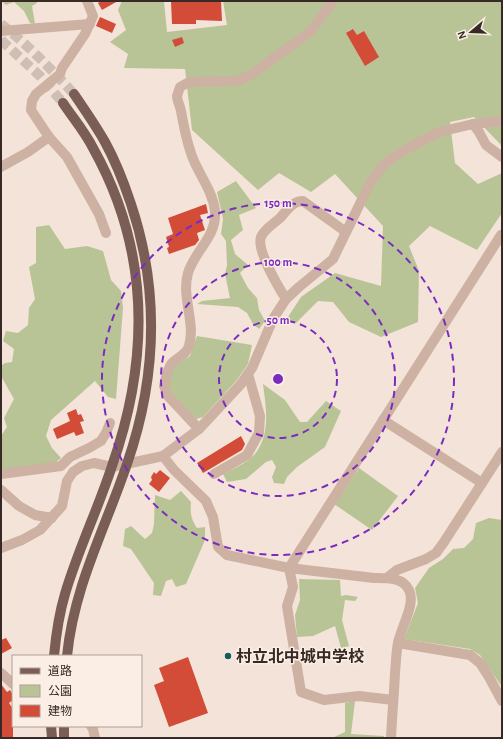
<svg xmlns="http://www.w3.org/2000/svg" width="503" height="739" viewBox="0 0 503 739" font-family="'Alegreya Sans','Noto Sans JP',sans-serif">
<rect width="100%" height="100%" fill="#f4e3d8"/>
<g fill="#b9c496">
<path d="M1,1H37V3L32,6L35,24L30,23L24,11L14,2L6,5Z"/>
<path d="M122,1H164L167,32L227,25L223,1H502V146L474,117L450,122L455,163L478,184L502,173V213L477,250L430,226L409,246L419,271L418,322L381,337L349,322L333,302L318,301L296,323L286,320L301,297L335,273L381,286L383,226L335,174L311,192L279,173L258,190L192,130L185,69L124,68L128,54L110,42L126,30L118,10Z"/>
<path d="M236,181L256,208L239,215L243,230L231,240L235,254L248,265L240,273L248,288L257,298L259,310L265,321L259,329L253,324L247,313L238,307L197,304L202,301L230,298L225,274L227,265L226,241L221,234L223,219L217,192Z"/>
<path d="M49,225L65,249L87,246L103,251L111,280L121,291L123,308L116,399L108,397L95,381L51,420L46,436L52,448L61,458L55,463L1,470V436L7,427L4,418L14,399L1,376V366L5,363L12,362L14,349L3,341L6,331L18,333L28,325L29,308L35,299L29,267L36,263V227Z"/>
<path d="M197,336L252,345L248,364L237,380L203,417L196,419L171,394L166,384L170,373L176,365L190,356Z"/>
<path d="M263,384L285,400L300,422H307L326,401L341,411L325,447L297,467L287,477L284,484L274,483L272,477L276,467L272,460L266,462L246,479L227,482L223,474C233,469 247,463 255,454C271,433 266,408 263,384Z"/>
<path d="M359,468L398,496L372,530L334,504Z"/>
<path d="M181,491L191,502C190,513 191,519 197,528L205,527V540L186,584L176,587L172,579L166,581L161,596L153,595L154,583L131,549L123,546L125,529L131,526L145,539L152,533L154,524L155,495L170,500Z"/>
<path d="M489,518L502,520V687L480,655L470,649L404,639L418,603L415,588L429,568L443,559L453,549L464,548L473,539L476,523Z"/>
<path d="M299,579L340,580L341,596L346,595L358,597L355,601L345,600L342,620L349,646L341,648L335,626L313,636L297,637L295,615L300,600Z"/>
<path d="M355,701L351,734L384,736L383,738H332L345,732V703Z"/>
</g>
<g fill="#d24c37">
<path d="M101,1H118L102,10L98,3Z"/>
<path d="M171,1H221L222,21L196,20V24H172Z"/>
<path d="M100,17L116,24L112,33L96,26Z"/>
<path d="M353,29L357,35L364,31L379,57L365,66L346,33Z"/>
<path d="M182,37L184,43L175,47L172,40Z"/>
<path d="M206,204L208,213L200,215L205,230L197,233L199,240L195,245L169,254L167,248L169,247L166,237L173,234L168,218Z"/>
<path d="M76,409L78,415L81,414L84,421L80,422L84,433L76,436L74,432L57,439L53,429L70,421L67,413Z"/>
<path d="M241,436L245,444L242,450L203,473L197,463Z"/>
<path d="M160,470L170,478L159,492L149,484L152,480L151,477L154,472L156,474Z"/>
<path d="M6,638L12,648L1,654V640Z"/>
<path d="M188,657L208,713L169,727L154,685L164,681L159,668Z"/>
<path d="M1,684L7,692L10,690L13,695V700L9,703L13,709V738H1Z"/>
</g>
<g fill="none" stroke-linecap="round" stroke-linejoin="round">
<g stroke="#cebeb4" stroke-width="10" stroke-dasharray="10 5" stroke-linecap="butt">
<path d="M1,24C28,45 51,69 74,94"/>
<path d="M1,40L40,76L63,103"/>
</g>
<g stroke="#cdb1a2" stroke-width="10">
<path d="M1,31L90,24"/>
<path d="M473,124L479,132L486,145L502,157"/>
<path d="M49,137L67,157L99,214L106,233"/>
<path d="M1,167L28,152L49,137L31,110L32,101L36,94L60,74L62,68L85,34L93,16L87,1"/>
<path d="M286,299C279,288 256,250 261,237C264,229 275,223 281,217C287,210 293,201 303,201L346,232"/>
<path d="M383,420L482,483"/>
<path d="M199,429L168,396L164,386C166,378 167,369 172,363C178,357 186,355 189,346C196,323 181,297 188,273C195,250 217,237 215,211C213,193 201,177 194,161C187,145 184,127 181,111C180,106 177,100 177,96C178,93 179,90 180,87L189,82L236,81L249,76L310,32L333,1"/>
<path d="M163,456L174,470L206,501L213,517L218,547L227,555L289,568L374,578C386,578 403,577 409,590C416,604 401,627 398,643C396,653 396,663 395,673C394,695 392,716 391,738"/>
<path d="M1,474L61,466L70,457L89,448L101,441L106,433L110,423"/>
<path d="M214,474L247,455L259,433L260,416L248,374"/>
<path d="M1,490L19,506L35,515L52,518"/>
<path d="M1,548L22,540L40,530L62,506L67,481L73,472L82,466L94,463L112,467L163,456L199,429L241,384L252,368L273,319L286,299L299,287L333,259L371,181L385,163L410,147L439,132L473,124L502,121"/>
<path d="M387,578L397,570L426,559L436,553L444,542L502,452"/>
<path d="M398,643L470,655L480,663L489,677L502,701"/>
<path d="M1,673L13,684"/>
<path d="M393,700L359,696L324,700L301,692L287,606L293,587L289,568L501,235"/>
<path d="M91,726L93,729L95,738"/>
</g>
<g stroke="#7a5d55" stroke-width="10">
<path d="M54,656C56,635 59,614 65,594C78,550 98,509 112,466C150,358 150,250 93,148C85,132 73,118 63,103"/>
<path d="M67,656C74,586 105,529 127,464C157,377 160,291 131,204C124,183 116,162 105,142C96,126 85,110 74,94"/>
<path d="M51,726L52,738"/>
<path d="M64,726V738"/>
</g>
</g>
<g fill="none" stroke="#7b2cbf" stroke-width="2" stroke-dasharray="7 5">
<circle cx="278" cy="379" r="59"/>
<circle cx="278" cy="379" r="117"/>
<circle cx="278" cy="379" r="176"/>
</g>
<circle fill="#175c5a" stroke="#fbeee4" stroke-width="1.5" cx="228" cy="656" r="4"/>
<g text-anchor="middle" stroke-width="3" stroke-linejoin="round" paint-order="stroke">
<g font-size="16" font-weight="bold" fill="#372925" stroke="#fbeee4" text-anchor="start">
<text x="236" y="662">村立北中城中学校</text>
</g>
</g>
<circle cx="278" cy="379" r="6" fill="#7b2cbf" stroke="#fbeee4" stroke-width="2"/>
<g font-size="12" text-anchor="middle" font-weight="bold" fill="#7b2cbf" stroke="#fbeee4" stroke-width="3" stroke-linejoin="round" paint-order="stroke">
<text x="278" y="207">150 m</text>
<text x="278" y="266">100 m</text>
<text x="278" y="324">50 m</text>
</g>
<rect width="503" height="739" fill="none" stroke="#372925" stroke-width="4"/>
<rect x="12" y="655" width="130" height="72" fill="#fbeee4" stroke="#ad9f98"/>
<rect x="20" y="668" width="20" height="6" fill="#7a5d55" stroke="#ad9f98"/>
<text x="48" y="675" font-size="12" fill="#372925">道路</text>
<rect x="20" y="685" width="20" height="12" fill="#b9c496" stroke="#ad9f98"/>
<text x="48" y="695" font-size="12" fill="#372925">公園</text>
<rect x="20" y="705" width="20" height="12" fill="#d24c37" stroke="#ad9f98"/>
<text x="48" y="715" font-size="12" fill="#372925">建物</text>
<g transform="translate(471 32) rotate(251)" stroke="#fbeee4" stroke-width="3" paint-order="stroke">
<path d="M0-3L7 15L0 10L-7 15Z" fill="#372925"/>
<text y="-6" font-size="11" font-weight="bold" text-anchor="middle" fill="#372925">N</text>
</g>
</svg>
